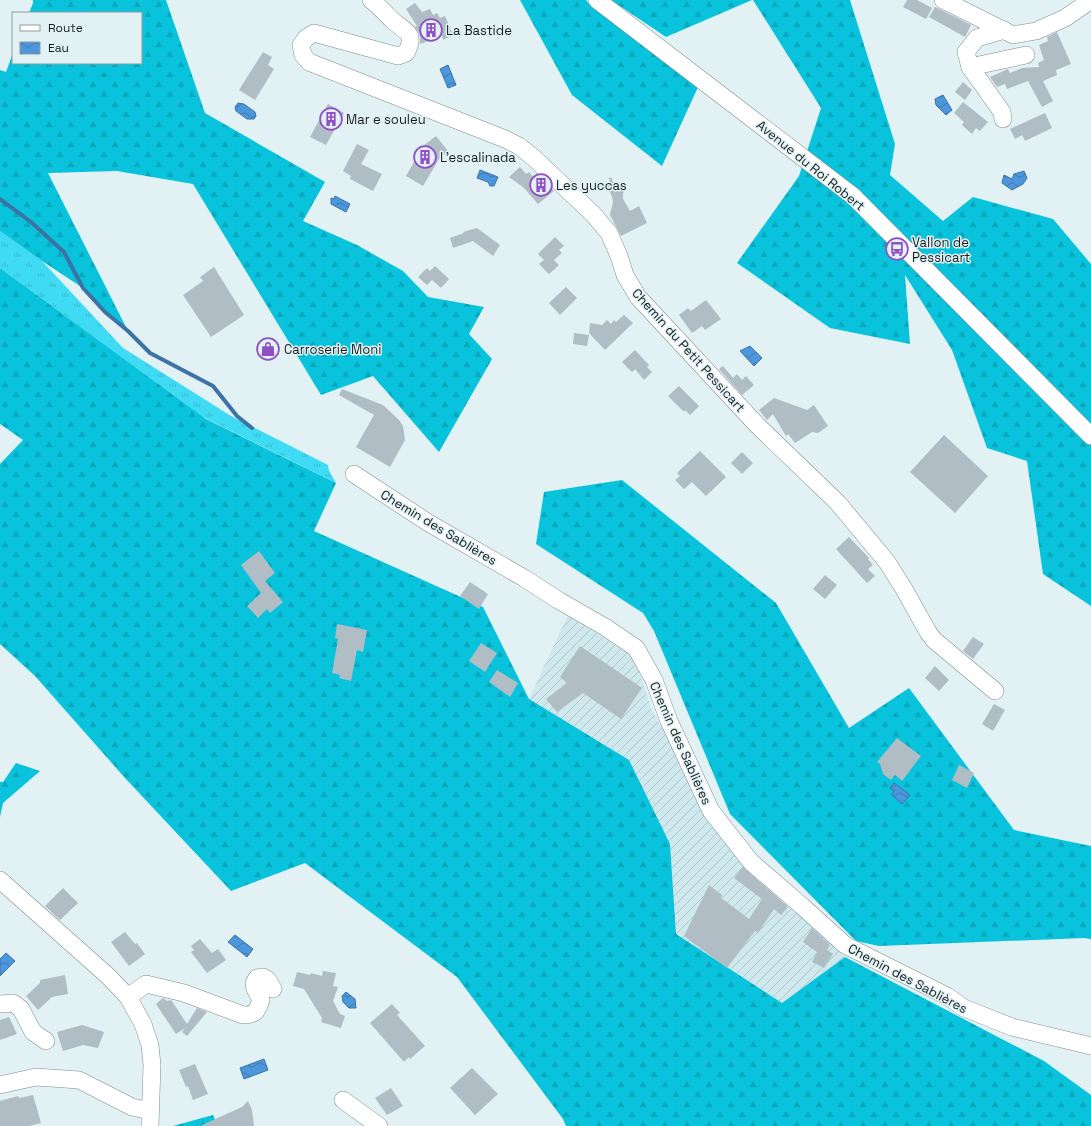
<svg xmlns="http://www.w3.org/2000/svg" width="1091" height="1126" viewBox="0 0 1091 1126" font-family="'Space Grotesk',sans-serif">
<defs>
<pattern id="industrial-furrows" width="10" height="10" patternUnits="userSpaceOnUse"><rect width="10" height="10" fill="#cee8ed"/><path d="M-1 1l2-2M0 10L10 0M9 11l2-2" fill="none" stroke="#b0c7cb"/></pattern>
<pattern id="grass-tufts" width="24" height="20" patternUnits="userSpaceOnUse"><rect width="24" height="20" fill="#3fdaf3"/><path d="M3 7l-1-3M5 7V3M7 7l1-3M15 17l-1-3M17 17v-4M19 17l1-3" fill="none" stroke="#37bbd0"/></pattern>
<pattern id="forest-firs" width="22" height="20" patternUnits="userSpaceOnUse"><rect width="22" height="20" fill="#08c3db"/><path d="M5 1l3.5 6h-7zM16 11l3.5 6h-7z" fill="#08a7bc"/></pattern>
<pattern id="water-waves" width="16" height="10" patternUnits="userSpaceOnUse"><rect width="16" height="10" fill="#4c96dc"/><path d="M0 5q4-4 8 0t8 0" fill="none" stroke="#3e7ab2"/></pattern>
</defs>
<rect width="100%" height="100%" fill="#e1f1f4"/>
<path fill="url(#industrial-furrows)" d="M568,615L634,657L652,710L737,859L845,957L782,1003L676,934L670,844L529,699Z"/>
<path fill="url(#grass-tufts)" d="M0,231L42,261L123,348L231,416L328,465L329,471L336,483L203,417L0,268Z"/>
<g fill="url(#forest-firs)">
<path d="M33,0H166L205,113L325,182L303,221L357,245L403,271L428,297L484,307L469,334L492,359L439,452L373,376L321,395L193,184L117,171L48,173L128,331L105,312L83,288L42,261L0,231V70L6,72L13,53V63H141V13H29L33,3Z"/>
<path d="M520,0H586L591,6L698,87L662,166L572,95Z"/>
<path d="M611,0H752L666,37Z"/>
<path d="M753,0H850L895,144L890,175L943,221L973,197L1053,219L1091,264V606L1043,574L1027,461L987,448L952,350L905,275L910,344L830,328L737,263L799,176L821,108Z"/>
<path d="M0,268L206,419L336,483L314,531L483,607L529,699L629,760L670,844L676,934L782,1003L845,957L1044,1061L1091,1095V1126H566L563,1119L457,977L305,863L231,891L125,778L35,676L0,644V464L23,440L0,424Z"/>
<path d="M622,480L776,603L849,728L909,688L1014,830L1091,846V939L1084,938L879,946L856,941L730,814L654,631L643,613L536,544L544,492Z"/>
<path d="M16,763L40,771L3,803L0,817V782H3Z"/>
<path d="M213,1115L218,1126H173Z"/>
</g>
<g fill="url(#water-waves)" stroke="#3d72a4">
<path d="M448,65L456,85L448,88L440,69Z"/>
<path d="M943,95L952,110L946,115L936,105L935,99Z"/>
<path d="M238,103L244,104L255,112L256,116L254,119H247L236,111L235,107Z"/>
<path d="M480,170L498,177L494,186H490L488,182L477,178Z"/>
<path d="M1024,171L1027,178L1023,184L1012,190L1002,183L1004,175L1012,179L1014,174Z"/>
<path d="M335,196L350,204L346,212L331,204V198L334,199Z"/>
<path d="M750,346L762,358L754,366L740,351Z"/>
<path d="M894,783L910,795L902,804L892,795L894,791L890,788Z"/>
<path d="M235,935L253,949L247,957L228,942Z"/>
<path d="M6,953L15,961L0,976V959Z"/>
<path d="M346,992L355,999L356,1008H349L343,1002L342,996Z"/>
<path d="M264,1059L268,1070L244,1079L240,1068Z"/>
</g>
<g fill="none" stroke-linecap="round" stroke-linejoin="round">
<path stroke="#3d72a4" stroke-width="4" d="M0,199L31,222L64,252L83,288L105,312L128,331L150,353L213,386L237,416L252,428"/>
</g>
<g fill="#b0bdc4">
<path d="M907,0H917L932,8L926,19L903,7Z"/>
<path d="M415,3L422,12L430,9L433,15L437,13L440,18L445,16L453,35L443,40L442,36L420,44V35L415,26H417L406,9Z"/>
<path d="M935,7L971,25L965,37L929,17Z"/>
<path d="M1057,32L1071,64L1056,70L1057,75L1043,81L1053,101L1042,107L1028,81L1007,89L1005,84L997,87L990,77L1008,69L1010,73L1022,68L1039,67L1038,63L1044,60L1039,45L1048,41L1047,37Z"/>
<path d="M263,52L272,57L268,65L274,69L255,100L239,90Z"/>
<path d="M963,82L972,90L965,100L955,92Z"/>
<path d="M963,102L988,122L980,131L976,128L972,134L962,125L964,122L954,113Z"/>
<path d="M328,104L344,113L326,145L310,137Z"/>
<path d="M1045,113L1052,128L1025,141L1022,135L1015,139L1010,129Z"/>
<path d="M436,136L448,151L439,159L423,186L406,176L423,146Z"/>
<path d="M357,144L369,150L361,164L382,174L373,191L350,179L351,176L343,171Z"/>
<path d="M520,167L526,174L529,172L534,178L537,175L554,191L538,204L523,187L509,177Z"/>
<path d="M611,177L613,182H617L627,185L623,194V199L630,211L639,206L647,223L621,236L610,215L613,202L612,197L610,192L599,185L610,183L609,178Z"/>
<path d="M477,228L500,245L493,256L473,241L453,248L450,238L464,233L463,232Z"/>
<path d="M555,237L564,246L559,250L562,253L554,260L559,265L549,274L539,264L544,260L538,254Z"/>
<path d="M435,266L449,279L441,288L432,280L427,285L418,277L427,268L430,271Z"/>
<path d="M214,267L244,315L211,337L183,295L203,281L200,277Z"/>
<path d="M566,287L577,298L560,315L549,303Z"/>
<path d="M706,300L721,319L705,330L702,326L692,333L679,315L688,308L691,311Z"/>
<path d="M624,315L633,323L605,350L589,333L590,323L602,325L607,320L611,324L614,320L616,322Z"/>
<path d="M574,333L589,335L587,346L573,344Z"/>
<path d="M635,350L649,365L647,367L652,372L644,380L635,369L632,372L622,362Z"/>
<path d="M723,366L733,378L737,374L742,380L746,376L754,385L742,395L719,369Z"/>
<path d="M679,386L699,406L690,415L685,410L684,412L668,396Z"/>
<path d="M342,389L383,405L399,420L403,426L405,440L390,467L356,447L374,415L339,395Z"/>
<path d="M774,398L807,410L814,405L828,426L818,433L812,432L795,443L788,434L786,436L773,414L767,420L759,410Z"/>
<path d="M944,435L988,476L955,513L910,472Z"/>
<path d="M700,451L726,477L706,496L692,482L684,489L675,480L680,476L677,473Z"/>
<path d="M742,452L753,463L742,474L731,463Z"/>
<path d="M849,537L869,558L868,559L873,565L868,569L875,576L867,583L836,549Z"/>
<path d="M259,551L275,573L265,581L283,602L270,613L267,609L258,618L247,606L261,593L241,565Z"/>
<path d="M825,575L837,585L825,599L813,589Z"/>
<path d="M470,582L488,594L479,609L460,596Z"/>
<path d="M337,624L367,630L363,652L357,650L351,681L339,678L340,675L332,673L338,639L335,638Z"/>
<path d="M973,637L984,644L973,659L963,651Z"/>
<path d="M481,643L497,653L485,672L469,661Z"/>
<path d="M580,646L642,688L621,719L583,693L557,712L546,699L567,683L560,677Z"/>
<path d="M935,666L949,680L939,691L925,678Z"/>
<path d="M497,670L518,683L510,697L489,682Z"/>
<path d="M994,704L1005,710L993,731L982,724Z"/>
<path d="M897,738L921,756L902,781L895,775L891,780L883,774L880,764L877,762Z"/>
<path d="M959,765L974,773L967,788L952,780Z"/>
<path d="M743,867L788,907L781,915L774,909L758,933L755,931L727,968L684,936L709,885L722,895L721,898L749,919L762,899L734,878Z"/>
<path d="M63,888L78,903L60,920L45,906Z"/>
<path d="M812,928L830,945L827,950L833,954L824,968L812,962L817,952L803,942Z"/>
<path d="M125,932L135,944L137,943L145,954L129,966L111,942Z"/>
<path d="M200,939L212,953L218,949L226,960L207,973L191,952L194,950L191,946Z"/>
<path d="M323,971L336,973L333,986L338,987L333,1001L340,1014L345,1016L341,1028L321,1022L322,1018L304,989L293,986L297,972L310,975L311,973L322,976Z"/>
<path d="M65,975L68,994L52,997L38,1010L26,996L40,983V980Z"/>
<path d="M163,998L167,1001L171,1000L187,1024L197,1008L207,1012L187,1036L182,1032L185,1028L176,1034L156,1004Z"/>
<path d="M392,1004L400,1013L397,1015L425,1046L410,1059L409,1057L404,1062L370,1023Z"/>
<path d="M9,1017L17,1034L0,1040V1020Z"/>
<path d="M82,1025L104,1032L98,1048L83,1045L63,1051L57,1032Z"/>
<path d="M195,1064L208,1094L193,1100L188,1086L186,1087L179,1070Z"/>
<path d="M472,1068L498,1094L475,1115L450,1088Z"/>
<path d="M391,1088L403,1106L387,1115L375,1098Z"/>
<path d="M33,1095L41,1123L29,1126H0V1101L18,1096L19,1098Z"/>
<path d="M248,1101L252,1110L254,1126H200L242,1107Z"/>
</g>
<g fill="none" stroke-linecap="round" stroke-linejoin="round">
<g stroke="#7e8d90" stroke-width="18">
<g id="minor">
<path d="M371,0C379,6 385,13 392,20C405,32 417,32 406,53L398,56L314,33L306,38L301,45L303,55L309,62L505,139L519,146L534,158L593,214L609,233L619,256L625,275L638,297L758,426L838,503L887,562L904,589L928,632L934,640L995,691"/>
<path d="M597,0L853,196L1091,436"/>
<path d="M943,0L1013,35L1036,31L1065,18L1087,3L1090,0"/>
<path d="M970,67L1026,55"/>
<path d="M1003,119L1002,112L970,67L966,52L977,38L1004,30"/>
<path d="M354,474L427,522L524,578L558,600L605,627L636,648L654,680L669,721L711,811L751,862L802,906L845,945L947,996L964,1008L1012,1027L1091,1046"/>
<path d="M0,880L108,976L128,997L143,1024L150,1045L152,1065L150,1126"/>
<path d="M128,997L146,984L184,993L243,1015C256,1015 257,1011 261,1000L255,989L254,983L257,978L263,977L268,980L273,989"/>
<path d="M0,1004L13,1003L21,1009L33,1032L46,1041"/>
<path d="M0,1085L36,1077L79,1080L132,1107L150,1111"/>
<path d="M343,1100L379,1126"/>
</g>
</g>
<use href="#minor" stroke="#fff" stroke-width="17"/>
</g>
<defs>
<g id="building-ring" transform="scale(1.15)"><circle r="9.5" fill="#e1f1f4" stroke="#914fc4" stroke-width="1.5"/><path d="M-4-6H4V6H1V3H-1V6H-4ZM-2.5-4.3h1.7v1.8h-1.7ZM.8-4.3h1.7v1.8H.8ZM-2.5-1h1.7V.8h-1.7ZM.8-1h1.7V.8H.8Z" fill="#914fc4"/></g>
<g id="bus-ring" transform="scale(1.15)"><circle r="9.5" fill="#e1f1f4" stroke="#914fc4" stroke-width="1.5"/><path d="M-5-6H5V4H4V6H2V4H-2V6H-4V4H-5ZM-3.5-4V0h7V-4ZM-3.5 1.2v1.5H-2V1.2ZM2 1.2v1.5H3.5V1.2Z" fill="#914fc4"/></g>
<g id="shop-ring" transform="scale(1.15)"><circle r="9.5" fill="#e1f1f4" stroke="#914fc4" stroke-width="1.5"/><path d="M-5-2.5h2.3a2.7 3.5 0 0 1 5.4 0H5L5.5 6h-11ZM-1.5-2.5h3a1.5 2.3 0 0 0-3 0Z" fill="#914fc4"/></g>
</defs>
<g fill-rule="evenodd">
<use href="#building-ring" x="431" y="30"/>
<use href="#building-ring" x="331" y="119"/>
<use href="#building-ring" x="425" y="157"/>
<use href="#building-ring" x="541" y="185"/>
<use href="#bus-ring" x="897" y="249"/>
<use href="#shop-ring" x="268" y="349"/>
</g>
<g text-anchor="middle" stroke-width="3" stroke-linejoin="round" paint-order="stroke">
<g font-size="13" fill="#191f20" stroke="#e1f1f4" text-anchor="start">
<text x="446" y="35">La Bastide</text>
<text x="346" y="124">Mar e souleu</text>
<text x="440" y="162">L'escalinada</text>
<text x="556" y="190">Les yuccas</text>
<text x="912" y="247">Vallon de<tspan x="912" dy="15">Pessicart</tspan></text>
<text x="284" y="354">Carroserie Moni</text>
</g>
<g font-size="13" fill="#191f20" stroke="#e1f1f4">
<text transform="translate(811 165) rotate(39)" y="5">Avenue du Roi Robert</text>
<text transform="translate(689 350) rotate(48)" y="5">Chemin du Petit Pessicart</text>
<text transform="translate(439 527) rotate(31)" y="5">Chemin des Sablières</text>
<text transform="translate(681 743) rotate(66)" y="5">Chemin des Sablières</text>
<text transform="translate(908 978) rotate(28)" y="5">Chemin des Sablières</text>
</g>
</g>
<rect x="12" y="12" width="130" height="52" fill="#e1f1f4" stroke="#919d9f"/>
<rect x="20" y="25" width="20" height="6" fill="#ffffff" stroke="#919d9f"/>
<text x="48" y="32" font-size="12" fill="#191f20">Route</text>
<rect x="20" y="42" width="20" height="12" fill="url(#water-waves)" stroke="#919d9f"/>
<text x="48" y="52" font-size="12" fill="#191f20">Eau</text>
</svg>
